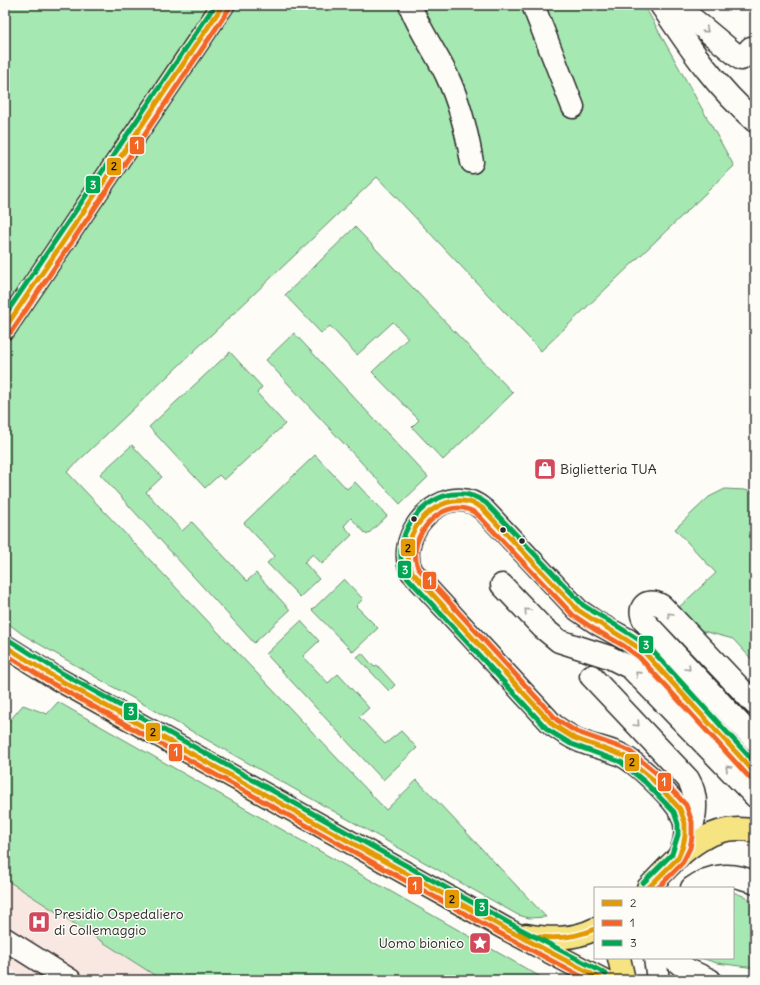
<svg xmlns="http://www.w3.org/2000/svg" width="760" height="985" viewBox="0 0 760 985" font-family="Delius,sans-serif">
<rect width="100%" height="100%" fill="#fdfcf7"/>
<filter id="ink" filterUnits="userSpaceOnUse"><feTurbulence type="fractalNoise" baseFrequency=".025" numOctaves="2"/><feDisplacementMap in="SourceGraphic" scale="8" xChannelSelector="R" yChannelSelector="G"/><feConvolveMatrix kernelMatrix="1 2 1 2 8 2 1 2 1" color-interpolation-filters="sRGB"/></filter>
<g filter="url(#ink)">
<path fill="#f9e7e2" d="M5,879L162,980H27L5,966Z"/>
<g fill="#a6e8b2" stroke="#688a6e">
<path d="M5,5H644L734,166L541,351L377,177L67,472L386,810L417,780L546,917L529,918L518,915L106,683L22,634L5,621Z"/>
<path d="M355,227L513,393L443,460L412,427L419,420L372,372L408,338L393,322L357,355L330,326L321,333L285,295Z"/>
<path d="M294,333L428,477L400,504L266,360Z"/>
<path d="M230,352L262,387L257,393L285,424L224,480L219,475L205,488L149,427Z"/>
<path d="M132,445L162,477L146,492L182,531L192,522L247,581L256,573L290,610L254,643L100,474Z"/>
<path d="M315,455L347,489L355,482L387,516L367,535L351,518L344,526L352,535L322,564L313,554L304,562L319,579L300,597L267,563L275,556L244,523Z"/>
<path d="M725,489L745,490L755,493V663L733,639L692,628L676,610L716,573L675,529L709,497Z"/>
<path d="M344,579L363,599L356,606L378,628L353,652L312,610Z"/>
<path d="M301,621L319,641L303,656L328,683L338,674L369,708L359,717L385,744L401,731L417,748L383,780L266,654Z"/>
<path d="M362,653L374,667L377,665L395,685L389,691L357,657Z"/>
<path d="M58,702L511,960L546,980H162L5,879V726L23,705L47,714Z"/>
<path d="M733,892L746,897L755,903V968L717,963L701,958H733Z"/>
</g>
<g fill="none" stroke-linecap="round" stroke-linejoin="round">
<g stroke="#2b2b2b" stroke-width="25">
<g id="minor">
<path d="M410,5C419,30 436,52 447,76C460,103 467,133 472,162"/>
<path d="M533,5L573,107"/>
<path d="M661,5C690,48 715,86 755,121"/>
<path d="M676,5L741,59L751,48"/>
<path d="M502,585L542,627L559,641L609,657L631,668L755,796"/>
<path d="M591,676L688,779C699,797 696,817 689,836"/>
<path d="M755,704L662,606C646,596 635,609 646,623L755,740"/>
<path d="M678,858C695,824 682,809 658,785C648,775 636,763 623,756C612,750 600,748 588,744C575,740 564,733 553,725L412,572C396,541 429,497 462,500C470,500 478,505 484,510L578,610L597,623L628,640L644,652L755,773"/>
<path d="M692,888C711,874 733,872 755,883"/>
<path d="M5,939L70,980"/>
<path d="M655,958L658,980"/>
<path d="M673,958L686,969L710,980"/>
</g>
</g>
<g stroke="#2b2b2b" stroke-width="25">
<g id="major">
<path d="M5,328L223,5"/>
<path d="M5,646L56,678L506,929L603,980"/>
<path d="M648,888C678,857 707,820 755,831"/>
<path d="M526,935C550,939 573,940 595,929"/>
<path d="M619,958L624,980"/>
</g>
</g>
<use href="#minor" stroke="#fdfcf7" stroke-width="22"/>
<use href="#major" stroke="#f6e381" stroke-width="22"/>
<g stroke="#fdfcf7" stroke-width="8">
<g id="bus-1">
<path d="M5,328L223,5"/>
<path d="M5,646L56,678L506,929L603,980"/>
<path d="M648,888L678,858L683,846L685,836V823L680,809L650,777L624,756L574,738L553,725L412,572C409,564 407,556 408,548C413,515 452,487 482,508L578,610C600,625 623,636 644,652L755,773"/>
<path d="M519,933C545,940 570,940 595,929"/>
</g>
</g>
<g stroke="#fdfcf7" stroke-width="8">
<g id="bus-2">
<path d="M11,332L229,9"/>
<path d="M5,654L53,684L503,935L588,980"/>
<path d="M658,888L683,862L690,848L692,837V822L686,805L655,772L628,750L577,732L557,720L418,568C416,561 414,555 416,547C421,521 452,496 477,514L573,615L594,629L624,646L639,657L750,778"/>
</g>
</g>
<g stroke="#fdfcf7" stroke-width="8">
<g id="bus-3">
<path d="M5,315L215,5"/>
<path d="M9,640L60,672L509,923L606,974"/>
<path d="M643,883L672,854L678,835V824L674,812L645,782L621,762L571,744L548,730L407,577C381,532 442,470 486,503L583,605C604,619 628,631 649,647L755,763"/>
</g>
</g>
<use href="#bus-1" stroke="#e39a04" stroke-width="5"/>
<use href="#bus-2" stroke="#f26522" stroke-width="5"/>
<use href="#bus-3" stroke="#00a651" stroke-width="5"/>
</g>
<defs><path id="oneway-chevron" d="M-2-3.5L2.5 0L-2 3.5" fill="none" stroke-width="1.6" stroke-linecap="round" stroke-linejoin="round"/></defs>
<g stroke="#9e9e9b">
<use href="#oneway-chevron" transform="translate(706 30) rotate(40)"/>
<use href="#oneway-chevron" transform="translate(527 611) rotate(-133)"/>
<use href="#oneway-chevron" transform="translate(670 615) rotate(-134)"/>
<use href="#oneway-chevron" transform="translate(688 668) rotate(47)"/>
<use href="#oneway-chevron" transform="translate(638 674) rotate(-136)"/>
<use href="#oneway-chevron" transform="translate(637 724) rotate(46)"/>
<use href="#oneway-chevron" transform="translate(728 768) rotate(-134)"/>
</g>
</g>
<defs>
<g id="shop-square" transform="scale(1.15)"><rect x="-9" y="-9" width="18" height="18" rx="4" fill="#d1495b" stroke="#fdfcf7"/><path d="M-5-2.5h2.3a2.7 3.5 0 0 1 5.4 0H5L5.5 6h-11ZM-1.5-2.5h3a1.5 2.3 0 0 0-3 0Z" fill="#fff"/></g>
<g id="hospital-square" transform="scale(1.15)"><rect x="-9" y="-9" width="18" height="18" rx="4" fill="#d1495b" stroke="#fdfcf7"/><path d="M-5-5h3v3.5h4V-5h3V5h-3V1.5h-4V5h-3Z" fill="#fff"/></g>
<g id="sight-square" transform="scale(1.15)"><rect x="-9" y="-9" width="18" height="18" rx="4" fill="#d1495b" stroke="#fdfcf7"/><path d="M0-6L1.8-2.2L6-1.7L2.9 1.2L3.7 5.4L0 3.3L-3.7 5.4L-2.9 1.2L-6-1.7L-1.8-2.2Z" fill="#fff"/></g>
</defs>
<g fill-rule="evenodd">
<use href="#shop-square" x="545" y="469"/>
<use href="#hospital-square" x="39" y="922"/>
<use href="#sight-square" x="480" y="943"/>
</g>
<g fill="#2b2b2b" stroke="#fdfcf7" stroke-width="1.5">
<circle cx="414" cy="519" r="3.5"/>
<circle cx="503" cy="530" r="3.5"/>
<circle cx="522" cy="541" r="3.5"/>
</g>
<g text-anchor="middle" stroke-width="3" stroke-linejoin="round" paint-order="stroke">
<g font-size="14" fill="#2b2b2b" stroke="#fdfcf7" text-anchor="start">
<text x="560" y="474">Biglietteria TUA</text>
<text x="54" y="919">Presidio Ospedaliero<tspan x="54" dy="16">di Collemaggio</tspan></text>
<text x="464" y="948" text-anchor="end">Uomo bionico</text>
</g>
</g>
<g stroke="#fdfcf7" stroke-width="1.5">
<rect x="129" y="136" width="16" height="19" rx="4" fill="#f26522"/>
<rect x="106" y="157" width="16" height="19" rx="4" fill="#e39a04"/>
<rect x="85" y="175" width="16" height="19" rx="4" fill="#00a651"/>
<rect x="400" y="538" width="16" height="19" rx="4" fill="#e39a04"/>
<rect x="397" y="560" width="15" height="19" rx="4" fill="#00a651"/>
<rect x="422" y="571" width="15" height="19" rx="4" fill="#f26522"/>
<rect x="638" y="635" width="16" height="19" rx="4" fill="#00a651"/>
<rect x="123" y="702" width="15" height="19" rx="4" fill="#00a651"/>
<rect x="145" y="722" width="16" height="20" rx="4" fill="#e39a04"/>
<rect x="168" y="743" width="15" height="19" rx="4" fill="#f26522"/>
<rect x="624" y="753" width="16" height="19" rx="4" fill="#e39a04"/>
<rect x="657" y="772" width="15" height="20" rx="4" fill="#f26522"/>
<rect x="407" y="876" width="16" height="19" rx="4" fill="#f26522"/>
<rect x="444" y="889" width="16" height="20" rx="4" fill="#e39a04"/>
<rect x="474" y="898" width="15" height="19" rx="4" fill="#00a651"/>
</g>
<g font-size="11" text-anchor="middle" font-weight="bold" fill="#fff">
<text x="137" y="149">1</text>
<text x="93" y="189">3</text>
<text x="405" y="574">3</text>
<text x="430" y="585">1</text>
<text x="646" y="649">3</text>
<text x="131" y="715">3</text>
<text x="176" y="756">1</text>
<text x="664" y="786">1</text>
<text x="415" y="890">1</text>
<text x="482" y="911">3</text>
</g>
<g font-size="11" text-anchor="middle" font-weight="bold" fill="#111">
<text x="114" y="170">2</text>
<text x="408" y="552">2</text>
<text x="153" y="736">2</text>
<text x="632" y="766">2</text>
<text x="452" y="903">2</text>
</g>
<rect width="760" height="985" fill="none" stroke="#fdfcf7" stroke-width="20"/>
<rect x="10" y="10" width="740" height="965" fill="none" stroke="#2b2b2b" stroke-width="1.5" filter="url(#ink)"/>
<rect x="594" y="887" width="140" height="72" fill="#fdfcf7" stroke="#a9a8a5"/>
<rect x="602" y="900" width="20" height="6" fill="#e39a04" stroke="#a9a8a5"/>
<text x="630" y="907" font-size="12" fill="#2b2b2b">2</text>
<rect x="602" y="920" width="20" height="6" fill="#f26522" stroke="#a9a8a5"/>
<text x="630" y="927" font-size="12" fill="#2b2b2b">1</text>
<rect x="602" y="940" width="20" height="6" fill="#00a651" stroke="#a9a8a5"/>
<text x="630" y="947" font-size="12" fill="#2b2b2b">3</text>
</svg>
